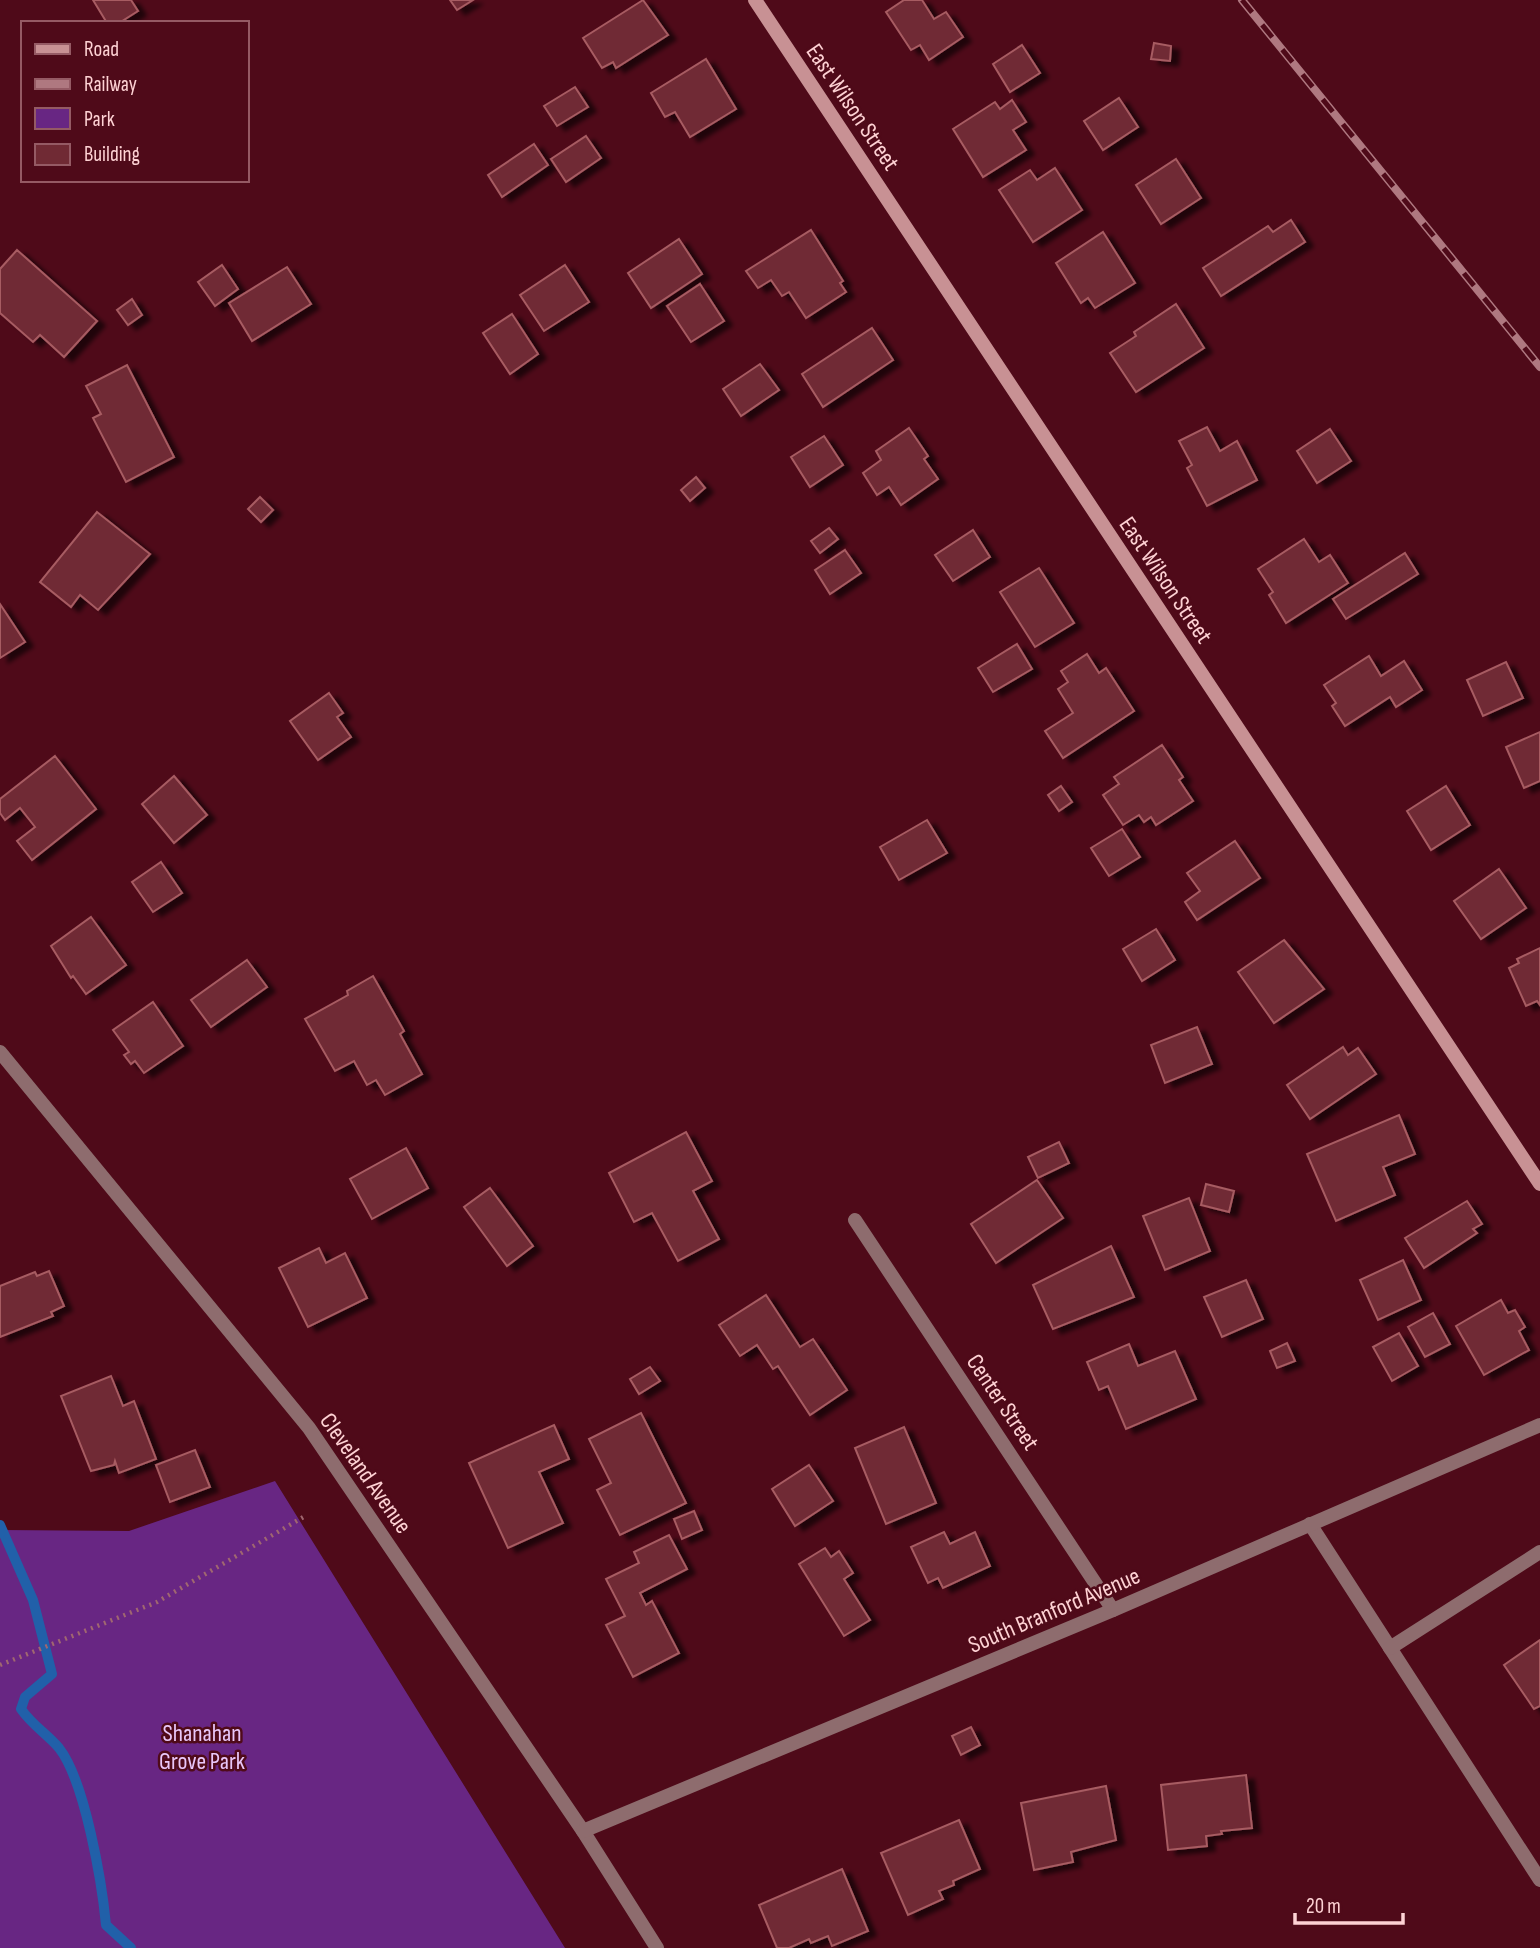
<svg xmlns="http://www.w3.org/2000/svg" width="1540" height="1948" viewBox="0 0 1540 1948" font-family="'Sofia Sans Condensed',sans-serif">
<defs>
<filter id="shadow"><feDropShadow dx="8" dy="4.5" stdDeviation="2" flood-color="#0009"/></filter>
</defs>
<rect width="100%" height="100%" fill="#4f0a19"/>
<path fill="#682683" d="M275,1481L565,1948H0V1530L129,1531Z"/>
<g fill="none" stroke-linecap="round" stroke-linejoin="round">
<path stroke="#2160a9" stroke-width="10" d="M0,1525L33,1600L52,1674L25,1697L21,1709C32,1725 47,1734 59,1748C85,1781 102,1883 106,1925L131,1948"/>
</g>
<g fill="#702a34" stroke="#a75b62" stroke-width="2" filter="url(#shadow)">
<path d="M93,0H131L138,11L119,23H107Z"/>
<path d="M450,0H473L457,10Z"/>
<path d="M643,0L668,35L616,68L613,62L602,68L583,38Z"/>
<path d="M904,0H922L934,19L946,12L963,37L929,60L920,45L911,50L886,12Z"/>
<path d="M1154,43L1171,46L1170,61L1151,59Z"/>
<path d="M1022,45L1040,73L1010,92L993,64Z"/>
<path d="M706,59L736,109L690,137L675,112L665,117L651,93Z"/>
<path d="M575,87L588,107L557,126L544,106Z"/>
<path d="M1119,98L1138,127L1103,150L1084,121Z"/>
<path d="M1012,100L1026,122L1013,130L1026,150L983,177L953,129L995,102L1000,109Z"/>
<path d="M586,136L601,158L566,182L551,159Z"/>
<path d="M534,144L548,165L502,197L488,175Z"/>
<path d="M1176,159L1201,198L1161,224L1136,185Z"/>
<path d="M1055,168L1082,210L1033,242L999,190L1030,170L1037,180Z"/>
<path d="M1291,220L1305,242L1221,296L1203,268L1268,226L1273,232Z"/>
<path d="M811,230L843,281L840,283L846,292L806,318L789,292L782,296L771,280L758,288L746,271Z"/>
<path d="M1103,232L1135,283L1095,308L1088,298L1081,303L1056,263Z"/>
<path d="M679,239L702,274L651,308L628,273Z"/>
<path d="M17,250L97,321L64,357L40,335L33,342L0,313V269Z"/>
<path d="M222,265L238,289L215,306L198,282Z"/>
<path d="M565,265L589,302L544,331L520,295Z"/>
<path d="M287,267L311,304L252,341L229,303Z"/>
<path d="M700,284L724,321L691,342L667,306Z"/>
<path d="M132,299L142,315L128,325L117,310Z"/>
<path d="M1176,304L1204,348L1136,392L1110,353L1136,336L1134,332Z"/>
<path d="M512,314L538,354L510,374L483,333Z"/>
<path d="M872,328L893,360L823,407L802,374Z"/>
<path d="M760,364L779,390L741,416L723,389Z"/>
<path d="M127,365L174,457L126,482L93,418L101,414L86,386Z"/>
<path d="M1207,427L1220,451L1237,441L1257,480L1207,506L1187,468L1192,465L1179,441Z"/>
<path d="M909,428L928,456L924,459L938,479L901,505L889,487L877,495L863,473L881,460L876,451Z"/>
<path d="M1330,429L1351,461L1317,483L1297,451Z"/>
<path d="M824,436L843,465L810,487L791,457Z"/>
<path d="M696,477L705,488L690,501L681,490Z"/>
<path d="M260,497L273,510L261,522L248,509Z"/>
<path d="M97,512L150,554L98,610L80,595L71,607L40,582Z"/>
<path d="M829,528L838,539L820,553L811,541Z"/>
<path d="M973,530L990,557L953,581L935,555Z"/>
<path d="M1304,539L1319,562L1330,555L1348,583L1286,623L1269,595L1273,592L1258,569Z"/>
<path d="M845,550L861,573L830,594L815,570Z"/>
<path d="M1405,553L1418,574L1346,619L1333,599Z"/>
<path d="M1039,568L1074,623L1035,647L1000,592Z"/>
<path d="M0,604L25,642L0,658Z"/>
<path d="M1017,644L1032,669L993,692L978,668Z"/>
<path d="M1087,654L1099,673L1106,668L1134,711L1063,758L1045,731L1073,713L1058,689L1068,682L1061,671Z"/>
<path d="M1369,656L1381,676L1404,661L1422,690L1396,707L1390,697L1345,726L1332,706L1336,703L1324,685Z"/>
<path d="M1506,662L1523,698L1483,716L1467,680Z"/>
<path d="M329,693L343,713L337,717L351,737L318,760L290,721Z"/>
<path d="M1540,732V781L1524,788L1506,747Z"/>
<path d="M1162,745L1183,777L1179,780L1193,801L1156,825L1151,817L1144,822L1139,815L1123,825L1103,795L1119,784L1114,777Z"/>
<path d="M55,756L96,809L32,860L17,841L35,827L20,808L5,820L0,813V799Z"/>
<path d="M174,776L207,815L174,843L142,804Z"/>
<path d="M1061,786L1072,802L1059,811L1048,795Z"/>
<path d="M1446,786L1470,825L1431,850L1407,811Z"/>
<path d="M927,820L947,853L899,880L880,847Z"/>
<path d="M1122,829L1140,857L1109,876L1091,848Z"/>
<path d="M1235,841L1260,878L1197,920L1185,902L1200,891L1187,873Z"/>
<path d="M161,862L182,893L153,912L132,882Z"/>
<path d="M1499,869L1526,908L1481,939L1454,901Z"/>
<path d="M91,917L126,965L86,994L73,976L71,978L51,946Z"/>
<path d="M1156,929L1175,960L1142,981L1123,949Z"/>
<path d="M1284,940L1324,989L1274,1023L1238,972Z"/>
<path d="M1540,948V1005L1537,1001L1526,1006L1509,968L1519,963L1517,959Z"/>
<path d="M247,960L267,987L211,1027L191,1000Z"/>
<path d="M373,976L404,1031L400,1034L422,1074L385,1095L376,1080L367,1085L354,1061L335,1071L305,1019L348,995L347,991Z"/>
<path d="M153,1002L183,1046L144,1073L135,1061L131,1064L124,1055L129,1052L113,1030Z"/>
<path d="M1197,1027L1212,1064L1165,1083L1151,1045Z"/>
<path d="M1343,1047L1348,1055L1358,1048L1376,1074L1310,1119L1287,1085Z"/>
<path d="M1399,1115L1415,1154L1383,1167L1395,1195L1336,1221L1307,1154Z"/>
<path d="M686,1132L712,1181L693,1191L719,1239L678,1261L652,1213L634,1222L609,1173Z"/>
<path d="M1059,1142L1069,1163L1038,1178L1028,1157Z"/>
<path d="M406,1148L428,1188L372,1219L350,1179Z"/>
<path d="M1037,1180L1063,1218L996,1263L971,1224Z"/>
<path d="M1206,1184L1234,1191L1229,1212L1201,1205Z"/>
<path d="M490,1188L533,1246L507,1266L464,1207Z"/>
<path d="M1189,1198L1210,1251L1165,1270L1143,1216Z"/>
<path d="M1467,1201L1482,1224L1473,1229L1477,1233L1424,1268L1405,1238Z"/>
<path d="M1111,1246L1134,1297L1053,1329L1033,1285Z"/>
<path d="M319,1248L326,1263L345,1253L367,1298L308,1327L279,1268Z"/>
<path d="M1403,1260L1421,1300L1378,1320L1360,1280Z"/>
<path d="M49,1271L64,1306L51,1312L53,1316L0,1337V1286L35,1272L37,1276Z"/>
<path d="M1246,1280L1263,1319L1222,1337L1204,1297Z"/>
<path d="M766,1295L800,1347L813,1339L847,1390L810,1415L778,1366L773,1369L757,1345L740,1356L719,1325Z"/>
<path d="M1501,1300L1508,1313L1515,1310L1525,1327L1519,1331L1529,1350L1484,1375L1456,1326Z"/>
<path d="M1433,1313L1450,1344L1425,1357L1408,1327Z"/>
<path d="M1399,1333L1418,1366L1392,1381L1373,1347Z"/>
<path d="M1287,1343L1295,1361L1277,1368L1270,1351Z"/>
<path d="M1129,1344L1138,1366L1175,1351L1196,1399L1126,1429L1108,1386L1099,1390L1087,1362Z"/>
<path d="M650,1367L660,1381L639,1394L630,1379Z"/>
<path d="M111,1376L123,1406L134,1401L156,1459L119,1473L115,1461L114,1465L91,1471L61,1396Z"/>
<path d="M641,1413L686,1503L620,1535L597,1490L611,1483L589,1439Z"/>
<path d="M554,1425L569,1459L539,1472L563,1523L508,1548L469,1463Z"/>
<path d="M904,1427L936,1503L886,1524L855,1448Z"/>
<path d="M195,1450L210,1487L170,1502L156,1465Z"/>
<path d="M809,1465L833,1501L795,1526L772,1489Z"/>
<path d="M694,1511L702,1530L682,1539L674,1519Z"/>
<path d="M944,1532L950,1544L975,1532L990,1566L943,1588L938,1578L928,1583L911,1547Z"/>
<path d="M669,1535L687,1569L640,1593L646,1605L652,1601L679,1653L633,1677L606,1625L625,1616L606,1579L639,1563L634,1552Z"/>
<path d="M825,1548L831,1557L839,1551L853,1573L844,1579L870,1620L844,1636L799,1564Z"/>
<path d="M1540,1640V1706L1534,1709L1504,1665Z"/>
<path d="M971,1727L980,1745L961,1755L952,1736Z"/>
<path d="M1246,1775L1252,1828L1221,1831L1222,1834L1206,1836L1207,1846L1168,1850L1161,1785Z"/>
<path d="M1106,1786L1116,1840L1071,1852L1073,1862L1034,1870L1021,1803Z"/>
<path d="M959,1820L980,1869L953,1881L954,1885L939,1891L943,1899L908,1915L881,1853Z"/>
<path d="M842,1869L868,1931L832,1946L828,1936L811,1943L809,1939L789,1948H777L759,1905Z"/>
</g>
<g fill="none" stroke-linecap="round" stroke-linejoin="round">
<path stroke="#a06770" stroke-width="4.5" stroke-dasharray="2 5" stroke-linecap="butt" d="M0,1665L157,1602L307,1515"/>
<g stroke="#8e6c6e" stroke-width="14">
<path d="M1310,1524L1540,1880"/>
<path d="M1390,1648L1540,1552"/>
</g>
<g stroke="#8e6c6e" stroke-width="14">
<path d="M0,1052L309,1428L583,1831L657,1948"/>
<path d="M855,1220L1113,1610"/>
<path d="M583,1831L1113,1610L1540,1425"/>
</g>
<path stroke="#c89194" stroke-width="14" d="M755,0L1540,1184"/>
<g stroke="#af7880" stroke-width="8">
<path id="rail" d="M1242,0L1540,367"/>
</g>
<use href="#rail" stroke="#4f0a19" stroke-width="5" stroke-dasharray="16" stroke-linecap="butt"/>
</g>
<g text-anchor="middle" stroke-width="5" stroke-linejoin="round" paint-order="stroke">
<g font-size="24" fill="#fed2d4" stroke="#4f0a19">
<text transform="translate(853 107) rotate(56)" y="8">East Wilson Street</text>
<text transform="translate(1166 580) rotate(56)" y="8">East Wilson Street</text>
<text transform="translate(1003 1402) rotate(56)" y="8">Center Street</text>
<text transform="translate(366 1473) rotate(55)" y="8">Cleveland Avenue</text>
<text transform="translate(1054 1610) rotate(-23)" y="8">South Branford Avenue</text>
</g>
<g font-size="24" fill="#e9c7fa" stroke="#4f0a19">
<text x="202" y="1741">Shanahan<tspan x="202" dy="28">Grove Park</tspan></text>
</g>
</g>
<rect x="21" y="21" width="228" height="161" fill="#4f0a19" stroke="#955a64" stroke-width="2"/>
<rect x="35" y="44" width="35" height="10" fill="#c89194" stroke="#955a64" stroke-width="2"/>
<text x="84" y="56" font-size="21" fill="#fed2d4">Road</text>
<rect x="35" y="79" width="35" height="10" fill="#af7880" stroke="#955a64" stroke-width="2"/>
<text x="84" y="91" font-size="21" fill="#fed2d4">Railway</text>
<rect x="35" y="108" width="35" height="21" fill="#682683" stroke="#955a64" stroke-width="2"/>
<text x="84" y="126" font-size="21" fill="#fed2d4">Park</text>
<rect x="35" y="144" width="35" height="21" fill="#702a34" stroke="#955a64" stroke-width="2"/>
<text x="84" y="161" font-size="21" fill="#fed2d4">Building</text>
<path d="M1295 1913v10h108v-10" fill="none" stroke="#fed2d4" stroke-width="3.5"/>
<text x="1306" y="1913" font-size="21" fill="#fed2d4" stroke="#4f0a19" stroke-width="5" paint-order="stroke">20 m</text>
</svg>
